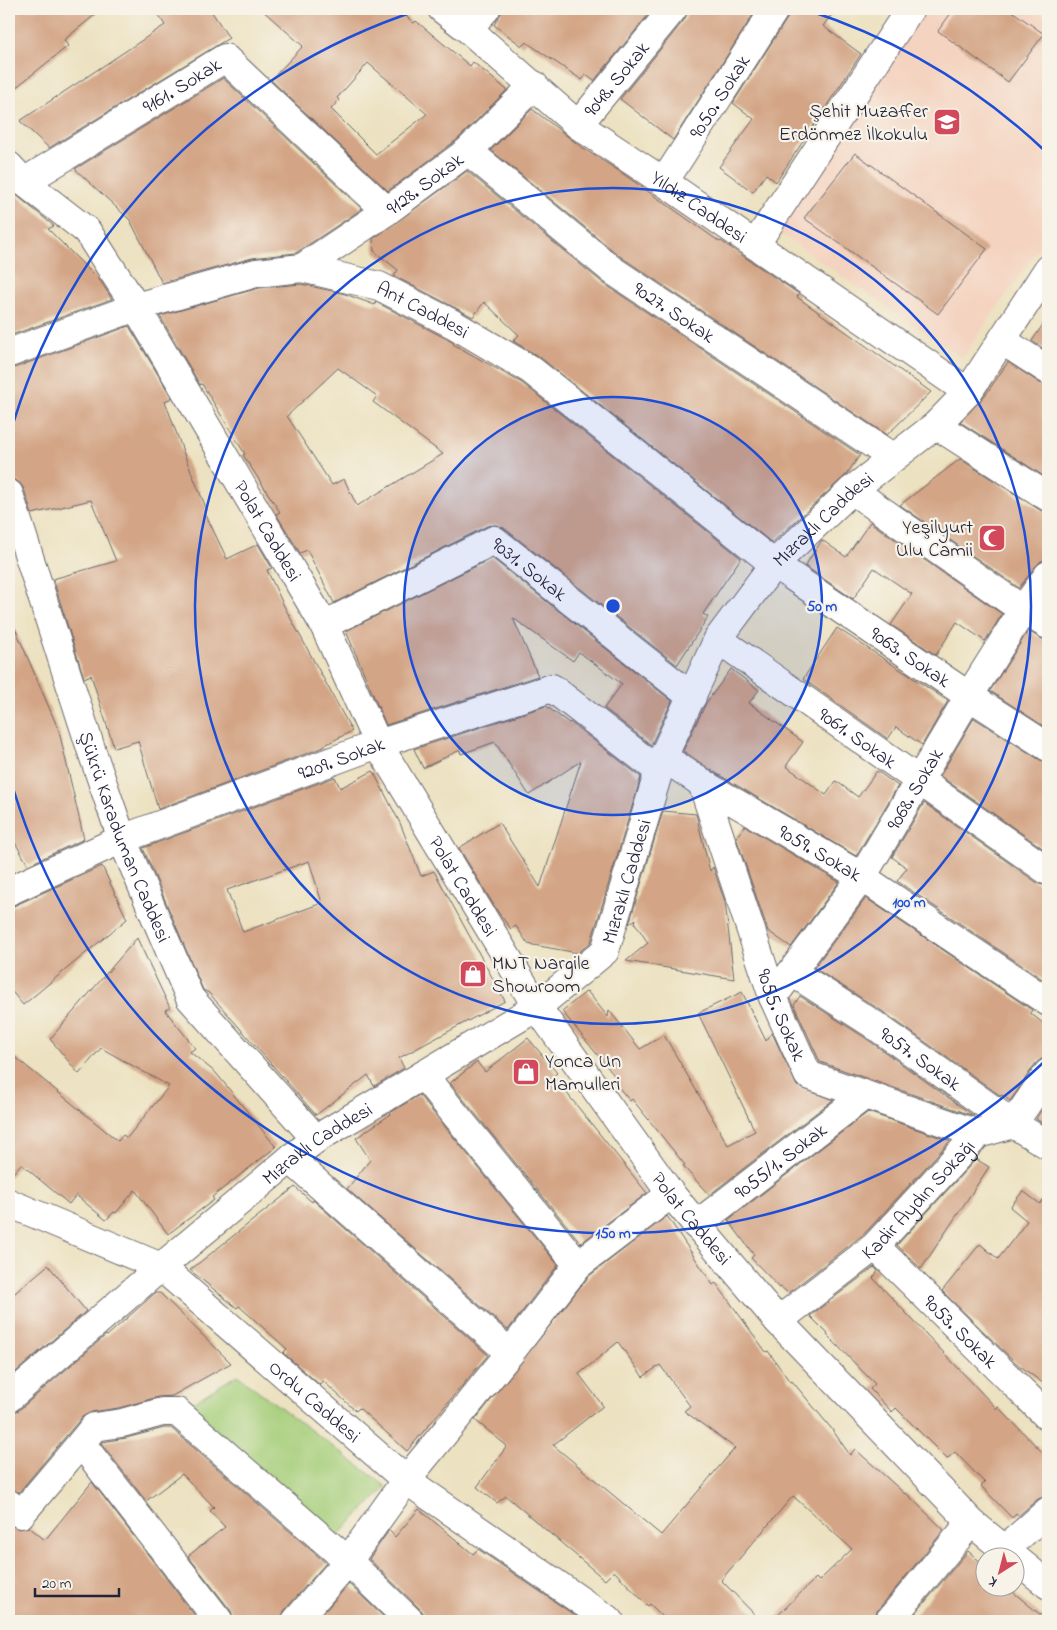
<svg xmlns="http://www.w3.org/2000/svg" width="1057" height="1630" viewBox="0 0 1057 1630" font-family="'Indie Flower',sans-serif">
<rect width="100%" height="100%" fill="#f7f3e8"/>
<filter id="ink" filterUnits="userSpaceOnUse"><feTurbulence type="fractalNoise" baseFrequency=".02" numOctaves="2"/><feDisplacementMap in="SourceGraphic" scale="10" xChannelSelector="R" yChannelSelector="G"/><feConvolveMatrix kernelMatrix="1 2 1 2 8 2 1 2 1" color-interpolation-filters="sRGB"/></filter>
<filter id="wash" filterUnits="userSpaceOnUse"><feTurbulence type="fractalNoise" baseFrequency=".0096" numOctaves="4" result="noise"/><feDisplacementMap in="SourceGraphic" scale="20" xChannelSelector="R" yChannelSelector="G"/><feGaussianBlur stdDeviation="1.12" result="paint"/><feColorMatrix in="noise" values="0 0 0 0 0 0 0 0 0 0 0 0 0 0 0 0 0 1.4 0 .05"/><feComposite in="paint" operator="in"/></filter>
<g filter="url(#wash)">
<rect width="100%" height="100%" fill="#ece1c0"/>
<path fill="#f4d3c0" d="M916,9H1033L1048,19V225L1040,246L962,358L778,232Z"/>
<path fill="#a5ce79" stroke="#64785a" d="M237,1375L387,1487L335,1538L187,1406Z"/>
<g id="blocks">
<g fill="#d3a485" fill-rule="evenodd">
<path d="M9,9H102L64,40L68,46L9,93Z"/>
<path d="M154,9H210L229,38L49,148L20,121L165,25Z"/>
<path d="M261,9H397L414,23L416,21L470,66L473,62L507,90L458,139L388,191L271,80L303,46ZM368,63L427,114L376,154L331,109L339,100L337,98Z"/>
<path d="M501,9H653L594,81L586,75L582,80L526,42L522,46L494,25L501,13Z"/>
<path d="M688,9H757L673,140L620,99L685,19Z"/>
<path d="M790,9H836L823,26L861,54L776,182L766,174L753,192L719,167L754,119L733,103L788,17Z"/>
<path d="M954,9H1009L1044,34L1008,82L938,31Z"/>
<path d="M223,78L362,209L296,253L252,258L162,283L130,220L75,169Z"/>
<path d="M532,109L584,149L619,171L720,242L721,241L799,294L797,297L931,392L887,435L621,257L491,150Z"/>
<path d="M855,153L987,249L938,314L804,218Z"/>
<path d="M467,171L603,283L860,455L846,475L772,543L541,358L513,341L519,335L484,302L473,317L394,276L398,270L374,251L373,239Z"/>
<path d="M9,189L54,226L48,229L101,282L112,299L9,336Z"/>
<path d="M301,284L345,294L375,305L376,302L445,338L454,343L453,344L522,383L741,558L703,614L708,617L677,665L504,528L496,525L487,526L334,603L307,550L300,553L276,514L280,512L243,455L245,454L202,384L200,385L160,316L259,288ZM338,368L377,396L373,402L443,454L357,506L344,479L332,485L287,416Z"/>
<path d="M1048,317V352L1032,341Z"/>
<path d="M129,326L172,398L165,401L185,457L207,510L204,511L227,559L258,544L272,568L267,570L284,606L352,731L323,746L324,747L158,809L138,741L114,748L91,675L84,678L53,579L116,561L91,500L32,514L24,489L20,483L13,479H9V368H14Z"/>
<path d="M1008,362L1040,383L1048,385V479L960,422L986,394Z"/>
<path d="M960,459L1040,510L1048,512V560L1041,561L1036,566L1019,588L900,505Z"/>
<path d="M870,522L1002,614L985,641L957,622L936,655L891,625L912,594L874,568L853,599L805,566L822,540L846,557Z"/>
<path d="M492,558L672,701L651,745L604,708L622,684L579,652L573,661L513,618L538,676L386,725L346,631Z"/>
<path d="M9,614L59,731L84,839L28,865L9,832Z"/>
<path d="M837,628L948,701L922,745L896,727L888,739L803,679Z"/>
<path d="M1028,631L1040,638L1048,641V729L990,691Z"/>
<path d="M731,669L759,690L749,703L803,742L786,766L826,795L836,781L858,797L877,771L898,786L856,856L711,770L683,751L706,703Z"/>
<path d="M546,706L569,723L570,722L641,777L591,942L578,953L528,944L516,926L511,929L498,912L459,848L499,823L540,887L581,761L529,795L495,742L461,754L460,750L423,768L414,749Z"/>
<path d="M974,718L1040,760L1048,762V852L940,776Z"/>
<path d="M373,771L400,823L421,876L434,871L505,1001L399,1058L404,1068L374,1086L368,1075L316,1115L209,993L203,990L143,848L335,777L340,788ZM309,861L322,903L243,932L227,890Z"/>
<path d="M924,803L1039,884L1048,886V983L897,881L907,868L892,857Z"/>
<path d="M663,811L696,814L710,871L713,867L725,902L734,979L626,961L648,943L635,923L636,919L629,924Z"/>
<path d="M745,826L839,882L791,947L768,931L736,837Z"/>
<path d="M102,866L127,919L23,1005L9,988V908Z"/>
<path d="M866,898L1032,1010L1030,1013L1048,1027V1058L1041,1059L1035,1064L1010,1101L1002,1095L1001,1096L882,1011L814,968Z"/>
<path d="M137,938L170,1008L165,1010L195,1048L190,1052L216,1073L276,1147L212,1197L214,1200L168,1234L135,1190L116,1213L114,1212L106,1220L76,1195L69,1204L21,1164L9,1178V1052L118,1141L123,1135L127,1138L169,1086L101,1048L79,1074L50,1039Z"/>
<path d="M587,991L608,1017L609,1010L640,1049L664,1035L728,1145L755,1131L698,1013L742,992L766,1041L772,1033L797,1086L833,1100L709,1195L683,1166L685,1165L632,1099L630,1101L614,1082L617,1079L562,1011Z"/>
<path d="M800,996L864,1037L974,1116L820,1062L794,1005Z"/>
<path d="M528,1038L557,1073L553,1076L647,1193L581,1243L450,1083L477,1062L485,1072Z"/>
<path d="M419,1095L558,1265L508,1330L347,1189L370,1160L356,1138L391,1114L390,1113Z"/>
<path d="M1048,1100V1127L1036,1119Z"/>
<path d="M868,1112L950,1141L864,1234L788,1293L781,1287L780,1288L751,1258L754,1255L728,1220Z"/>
<path d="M976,1159L989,1167L921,1269L897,1245Z"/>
<path d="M295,1187L312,1202L313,1200L488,1355L407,1451L359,1408L356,1411L323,1381L320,1385L283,1353L287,1349L239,1306L237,1308L190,1270Z"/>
<path d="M1023,1191L1040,1204L1048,1193V1387L1016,1363L942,1291L980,1244L998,1259L1027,1221L1010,1207Z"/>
<path d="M667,1216L713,1285L716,1283L766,1352L768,1351L790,1382L792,1381L831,1428L850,1455L855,1449L905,1494L906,1493L944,1530L877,1611L874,1621H772L816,1578L819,1581L852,1549L793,1496L721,1580L761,1621H667L650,1604L648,1606L614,1571L605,1580L506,1496L497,1503L477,1487L507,1446L475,1420L589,1276ZM618,1342L643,1377L660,1365L690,1406L684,1411L735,1448L661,1535L553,1445L603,1406L579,1374Z"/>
<path d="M48,1265L86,1311L9,1378V1298Z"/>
<path d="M874,1267L878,1271L873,1278L997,1409L998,1407L1048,1458V1496L1038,1499L1018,1516L1016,1514L1012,1518L981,1486L985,1483L955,1452L947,1459L896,1408L892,1412L870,1389L875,1384L827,1335L828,1334L810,1316Z"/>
<path d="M155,1293H160L231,1363L172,1396L158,1397L119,1408L92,1412L82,1417L19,1492L9,1489V1413L19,1410L106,1335L107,1336Z"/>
<path d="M164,1428H171L326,1563L284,1611L281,1621H234L231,1611L188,1556L225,1527L210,1511L214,1507L182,1474L146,1501L101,1443L102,1442L126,1438Z"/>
<path d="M92,1482L199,1621H9V1524L19,1529L29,1527L45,1540Z"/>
<path d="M419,1509L473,1554L478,1549L583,1621H425V1616L421,1610L369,1559L389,1530L395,1537Z"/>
<path d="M968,1551L984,1565V1588H1008L1048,1621H909Z"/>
<path d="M349,1584L388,1621H316Z"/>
</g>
</g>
</g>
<g filter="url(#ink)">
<use href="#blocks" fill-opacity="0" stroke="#69656a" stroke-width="1"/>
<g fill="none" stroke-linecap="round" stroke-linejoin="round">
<g stroke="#69656a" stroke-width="30">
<g id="minor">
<path d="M468,29L486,9"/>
<path id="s1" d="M578,125L673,9"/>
<path id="s2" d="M468,151L612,270L892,457"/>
<path id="s3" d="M9,166L24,182L87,231L136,307L324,625L378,744L537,1007"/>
<path id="s4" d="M24,182L225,58L387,211"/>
<path id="s5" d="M664,182L775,9"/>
<path d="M755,245L910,9"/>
<path id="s6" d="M302,268L387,211L468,151L534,85"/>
<path d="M1003,341L1048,370"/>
<path d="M936,425L1048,497"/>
<path d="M852,490L1023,610L1048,625"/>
<path id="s7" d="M9,494L92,752L122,839L190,998L316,1139"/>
<path id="s8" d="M774,564L969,696L1048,747"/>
<path id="s9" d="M324,625L494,540L692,697"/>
<path id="s10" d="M718,639L1048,871"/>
<path id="s11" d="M663,757L702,783L862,877L1048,1002"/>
<path id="s12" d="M702,783L773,997L808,1075L978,1134"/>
<path id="s13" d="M9,891L122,839L378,744L552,688L659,771"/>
<path id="s14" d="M792,972L873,1024L1013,1124L1048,1145"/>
<path id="s15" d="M773,997L862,877L969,696L1023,610L1048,575"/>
<path d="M423,1075L578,1265"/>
<path d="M290,1159L510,1353"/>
<path id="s16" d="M9,1203L161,1267L406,1480L610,1621"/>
<path id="s17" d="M696,1225L865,1095"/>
<path id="s18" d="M875,1246L1048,1417"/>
<path id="s19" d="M778,1321L875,1246L978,1134L1013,1124L1048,1073"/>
<path d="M81,1443L94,1427L122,1423L162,1412H177L348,1561L410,1621"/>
<path d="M9,1504L21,1514L81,1443L219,1621"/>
<path d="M1005,1549L1048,1511"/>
<path d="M296,1621L348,1561L406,1480L510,1353L578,1265L671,1194"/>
<path d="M889,1621L971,1522"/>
</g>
</g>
<g stroke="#69656a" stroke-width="30">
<g id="major">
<path id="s20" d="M442,9L468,29L578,125L664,182L968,392"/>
<path id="s21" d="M9,353L136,307L256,273L302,268L379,286L453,324L531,370L774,564"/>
<path id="s22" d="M537,1007L671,1194L778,1321L971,1522L1048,1585"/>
<path id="s23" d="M9,1398L161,1267L290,1159L316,1139L537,1007L605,951L663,757L718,639L774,564L852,490L936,425L968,392L1048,269"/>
</g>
</g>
<use href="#minor" stroke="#fff" stroke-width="28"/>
<use href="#major" stroke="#fff" stroke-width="28"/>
</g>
</g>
<circle cx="613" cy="606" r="209" fill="#1d4ed8" fill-opacity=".12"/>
<g fill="none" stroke="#1d4ed8" stroke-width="2.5">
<circle cx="613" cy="606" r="209"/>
<circle cx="613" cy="606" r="418"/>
<path d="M1045 1061A627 627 0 0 1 9 774M9 438A627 627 0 0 1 419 10M807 10A627 627 0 0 1 1045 151"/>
</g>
<defs>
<g id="school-square" transform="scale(1.4375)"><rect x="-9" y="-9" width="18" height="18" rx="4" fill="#d1495b" stroke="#f7f3e8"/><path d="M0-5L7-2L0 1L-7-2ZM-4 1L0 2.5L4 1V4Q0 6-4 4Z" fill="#fff"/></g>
<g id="mosque-square" transform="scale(1.4375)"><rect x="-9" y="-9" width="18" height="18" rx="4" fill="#d1495b" stroke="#f7f3e8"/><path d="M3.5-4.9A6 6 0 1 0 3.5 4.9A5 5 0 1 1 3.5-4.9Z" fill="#fff"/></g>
<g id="shop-square" transform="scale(1.4375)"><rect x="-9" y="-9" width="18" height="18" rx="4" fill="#d1495b" stroke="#f7f3e8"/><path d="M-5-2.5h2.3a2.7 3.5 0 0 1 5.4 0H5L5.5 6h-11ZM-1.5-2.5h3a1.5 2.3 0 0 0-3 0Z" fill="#fff"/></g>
</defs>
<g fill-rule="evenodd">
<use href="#school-square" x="947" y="122"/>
<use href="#mosque-square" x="992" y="538"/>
<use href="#shop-square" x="473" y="974"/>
<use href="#shop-square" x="526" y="1072"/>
</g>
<g text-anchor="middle" stroke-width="4.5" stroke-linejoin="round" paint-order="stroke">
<g font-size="20" fill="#22223b" stroke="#f7f3e8">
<text dy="7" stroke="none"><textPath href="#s1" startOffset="60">9048. Sokak</textPath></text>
<text dy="7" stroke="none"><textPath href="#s4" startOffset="185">9161. Sokak</textPath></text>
<text dy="7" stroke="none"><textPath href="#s5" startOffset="102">9050. Sokak</textPath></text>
<text dy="7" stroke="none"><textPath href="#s6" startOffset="149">9128. Sokak</textPath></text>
<text dy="7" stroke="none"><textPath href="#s20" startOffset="325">Yıldız Caddesi</textPath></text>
<text dy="7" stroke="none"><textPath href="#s21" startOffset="435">Ant Caddesi</textPath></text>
<text dy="7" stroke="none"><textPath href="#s2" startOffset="262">9027. Sokak</textPath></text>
<text dy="7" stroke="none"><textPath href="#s23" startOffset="1240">Mızraklı Caddesi</textPath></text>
<text dy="7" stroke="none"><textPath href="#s3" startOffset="452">Polat Caddesi</textPath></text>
<text dy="7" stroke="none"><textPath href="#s9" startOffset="236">9031. Sokak</textPath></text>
<text dy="7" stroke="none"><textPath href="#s8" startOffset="165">9063. Sokak</textPath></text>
<text dy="7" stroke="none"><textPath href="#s10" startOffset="171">9061. Sokak</textPath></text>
<text dy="7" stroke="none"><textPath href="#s13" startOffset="358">9209. Sokak</textPath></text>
<text dy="7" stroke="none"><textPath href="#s15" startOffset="252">9068. Sokak</textPath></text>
<text dy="7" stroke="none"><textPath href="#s7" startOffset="362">Şükrü Karaduman Caddesi</textPath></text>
<text dy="7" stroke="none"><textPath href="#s11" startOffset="184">9059. Sokak</textPath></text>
<text dy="7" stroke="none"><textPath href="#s23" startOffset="820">Mızraklı Caddesi</textPath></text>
<text dy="7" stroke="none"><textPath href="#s3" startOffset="858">Polat Caddesi</textPath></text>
<text dy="7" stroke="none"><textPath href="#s12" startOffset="245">9055. Sokak</textPath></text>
<text dy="7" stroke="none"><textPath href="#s14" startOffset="155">9057. Sokak</textPath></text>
<text dy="7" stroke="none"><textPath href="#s23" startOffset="400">Mızraklı Caddesi</textPath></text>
<text dy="7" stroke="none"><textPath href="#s17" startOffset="106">9055/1. Sokak</textPath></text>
<text dy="7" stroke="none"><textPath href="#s19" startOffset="186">Kadir Aydın Sokağı</textPath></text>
<text dy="7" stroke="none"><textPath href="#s22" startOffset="262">Polat Caddesi</textPath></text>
<text dy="7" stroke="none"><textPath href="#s18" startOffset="121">9053. Sokak</textPath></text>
<text dy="7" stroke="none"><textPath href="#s16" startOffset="369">Ordu Caddesi</textPath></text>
</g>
<g font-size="20" fill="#22223b" stroke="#f7f3e8" text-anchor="end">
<text x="928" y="117">Şehit Muzaffer<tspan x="928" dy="23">Erdönmez İlkokulu</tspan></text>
<text x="973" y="533">Yeşilyurt<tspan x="973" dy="23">Ulu Camii</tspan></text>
<text x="492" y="969" text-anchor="start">MNT Nargile<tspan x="492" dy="23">Showroom</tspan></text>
<text x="545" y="1067" text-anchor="start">Yonca Un<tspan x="545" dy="23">Mamulleri</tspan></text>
</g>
</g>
<circle cx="613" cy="606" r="8" fill="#1d4ed8" stroke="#f7f3e8" stroke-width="2.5"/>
<g font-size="15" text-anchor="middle" font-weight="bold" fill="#1d4ed8" stroke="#f7f3e8" stroke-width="4.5" stroke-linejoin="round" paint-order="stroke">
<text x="822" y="611">50 m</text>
<text x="909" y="907">100 m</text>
<text x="613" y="1238">150 m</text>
</g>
<rect width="1057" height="1630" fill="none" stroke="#f7f3e8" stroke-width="30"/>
<g transform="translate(1000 1572) rotate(216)"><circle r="24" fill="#f7f3e8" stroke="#a29fa3"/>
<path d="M0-4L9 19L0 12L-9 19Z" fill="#d1495b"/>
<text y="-8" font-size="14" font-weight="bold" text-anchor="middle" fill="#22223b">K</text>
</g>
<path d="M35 1588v8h84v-8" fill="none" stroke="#22223b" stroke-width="2.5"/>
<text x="42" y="1588" font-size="15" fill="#22223b" stroke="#f7f3e8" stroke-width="4" paint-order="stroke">20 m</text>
</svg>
